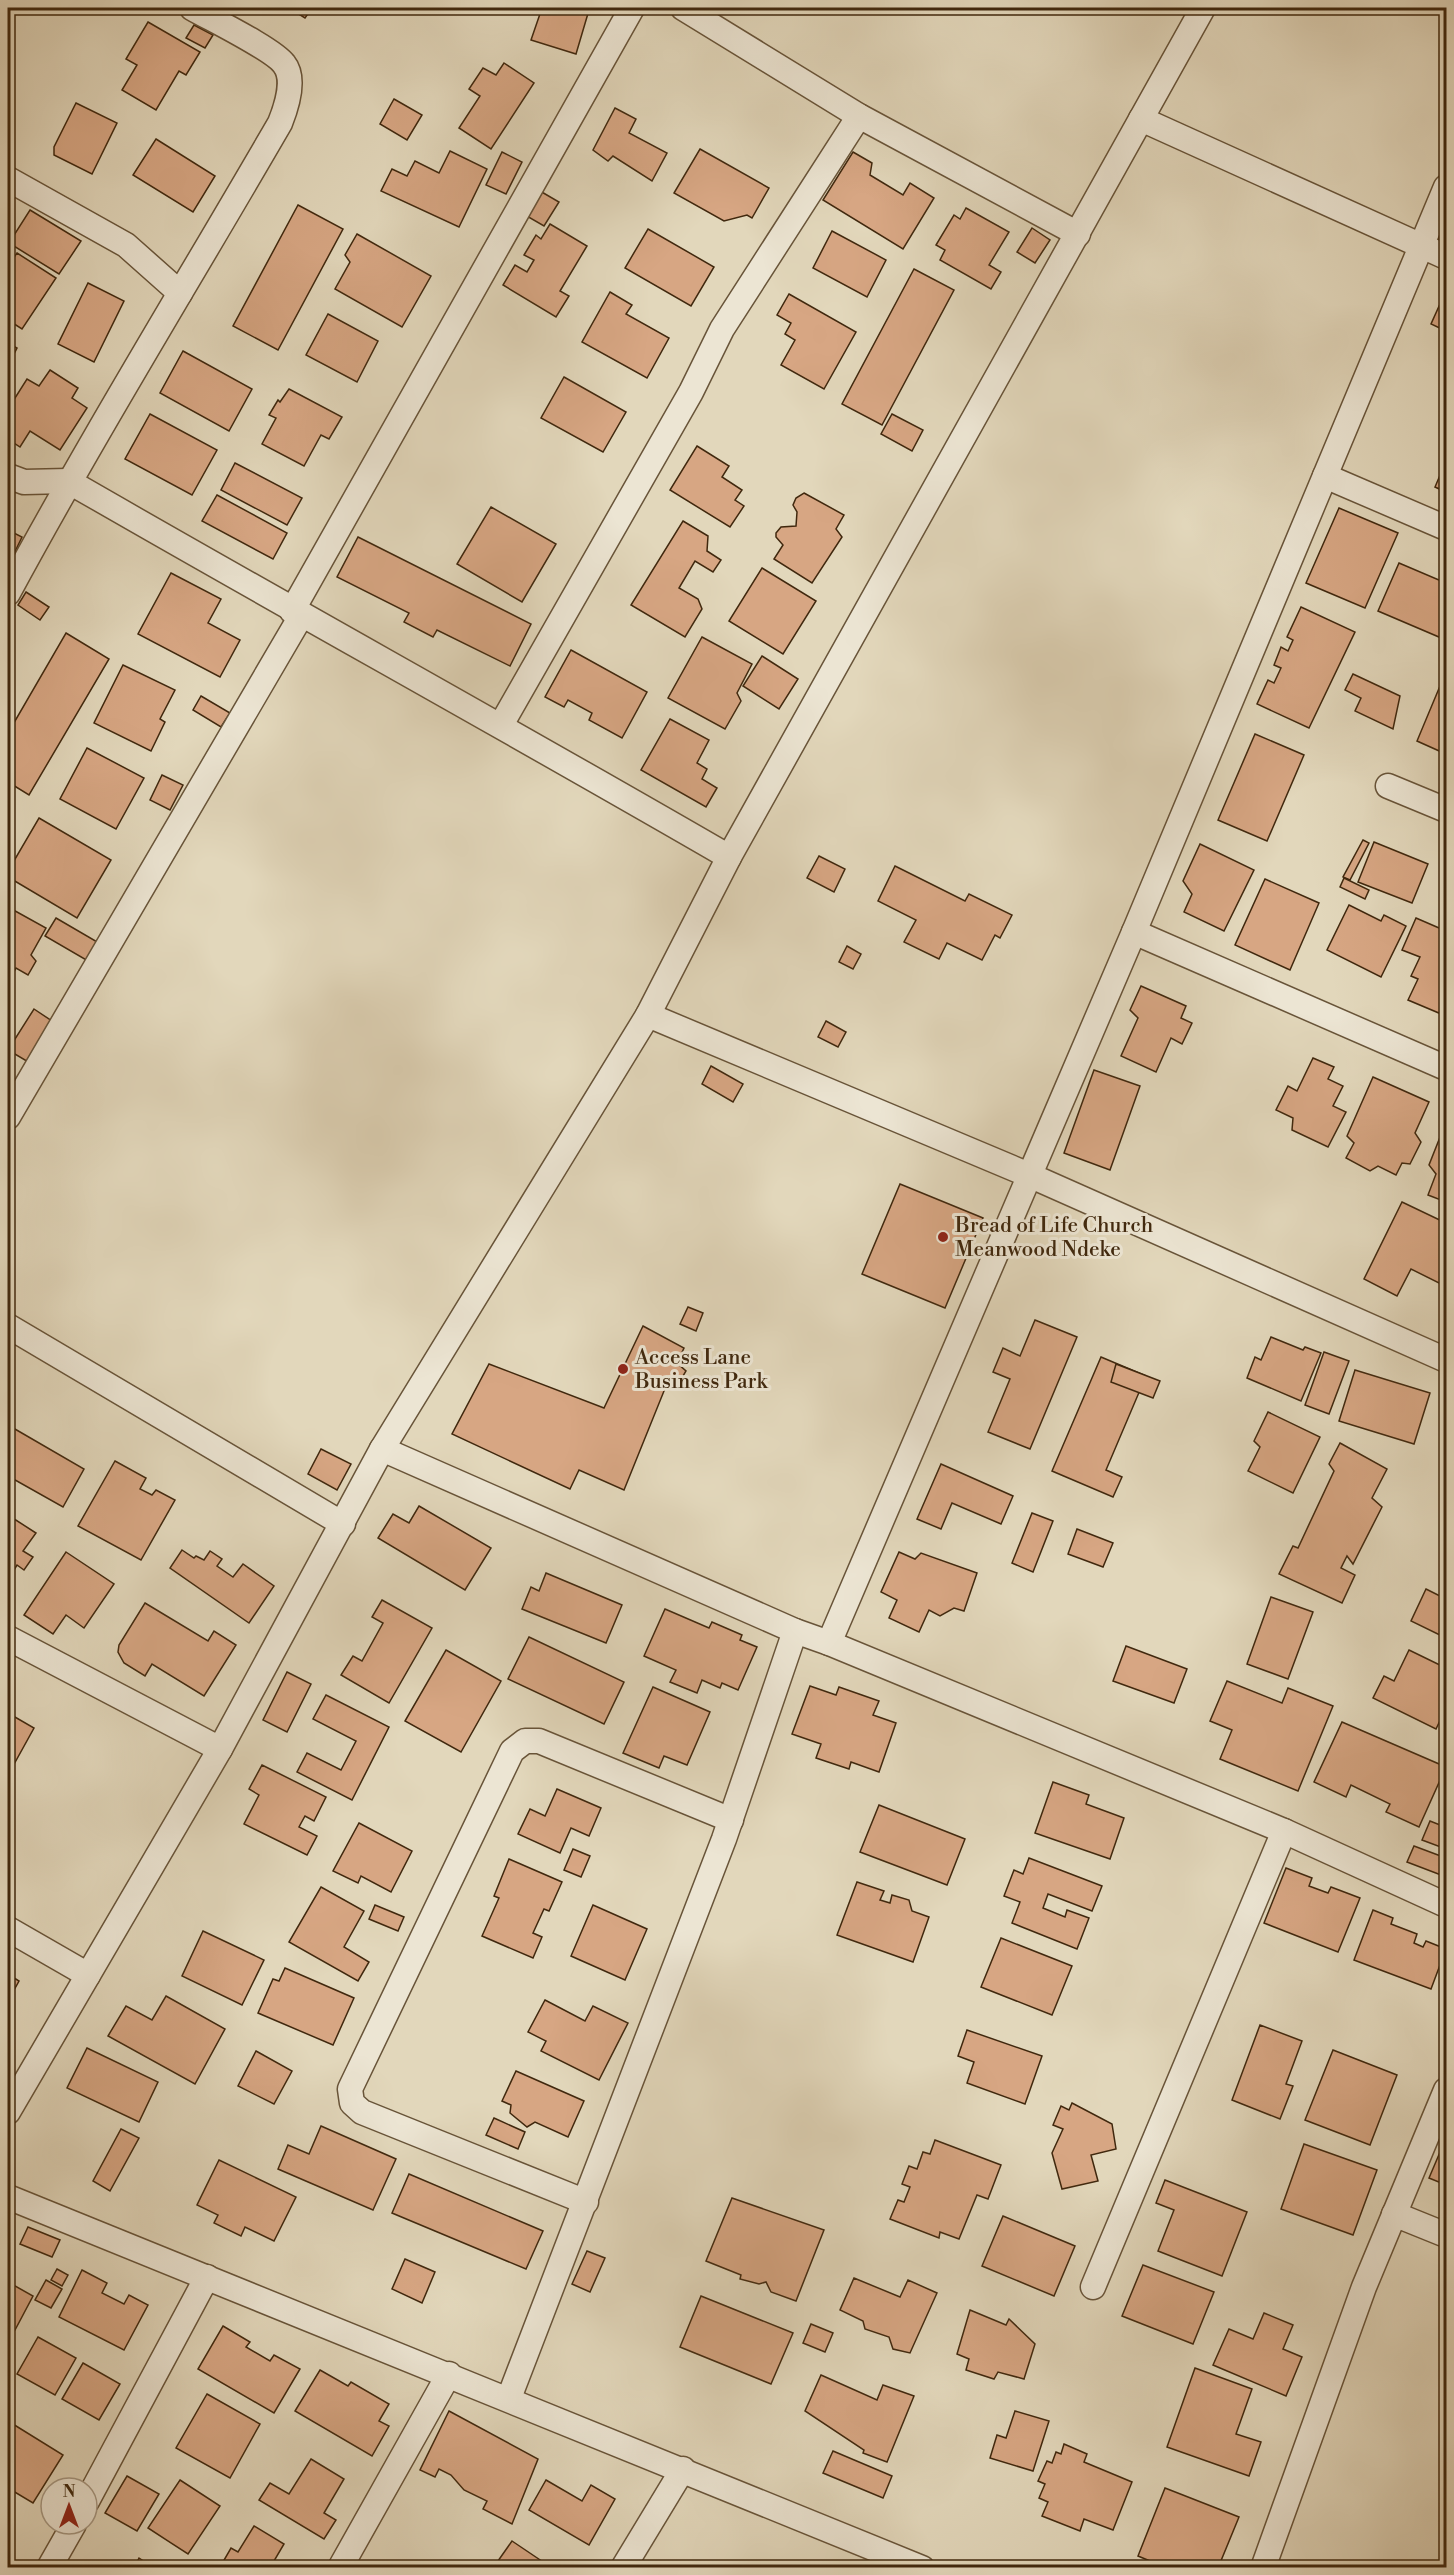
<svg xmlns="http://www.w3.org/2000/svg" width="1454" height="2575" viewBox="0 0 1454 2575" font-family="'Libre Bodoni',serif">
<rect width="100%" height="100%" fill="#e2d7bb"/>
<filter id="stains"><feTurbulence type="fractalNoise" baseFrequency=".00333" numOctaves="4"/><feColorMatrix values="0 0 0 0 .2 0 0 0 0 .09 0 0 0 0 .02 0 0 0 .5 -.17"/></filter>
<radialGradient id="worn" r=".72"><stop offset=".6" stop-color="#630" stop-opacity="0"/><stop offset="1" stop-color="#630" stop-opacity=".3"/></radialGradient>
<g fill="#d7a683" stroke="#40280e" stroke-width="1.5">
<path d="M289,8H312L305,18Z"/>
<path d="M542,8H580L589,10L576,54L531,40Z"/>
<path d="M148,22L200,52L186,75L179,71L156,110L122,90L137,65L126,59Z"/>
<path d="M194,25L213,35L205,48L186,38Z"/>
<path d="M504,63L534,83L491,149L459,128L480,96L469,89L483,68L496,75Z"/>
<path d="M394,99L422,115L407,140L380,124Z"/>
<path d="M76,103L117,123L92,174L54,155V147Z"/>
<path d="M615,108L636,119L629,133L667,153L652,181L613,156L608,161L593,150Z"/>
<path d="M156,139L215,176L193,212L133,175Z"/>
<path d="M700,149L769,188L752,218L747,215L724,221L674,193Z"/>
<path d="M450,151L487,169L459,227L381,191L392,169L407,176L415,161L439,173Z"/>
<path d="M502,152L522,162L506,194L486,185Z"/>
<path d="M853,152L872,163L870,175L903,195L910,183L934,198L903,249L823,200Z"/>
<path d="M540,191L559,202L544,226L525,215Z"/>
<path d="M298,205L343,229L278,350L233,326Z"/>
<path d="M966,208L1009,232L989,265L1001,272L991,289L940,260L945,250L936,245L954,215L960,219Z"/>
<path d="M30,210L81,241L59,274L9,243Z"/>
<path d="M550,224L587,246L560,291L569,296L556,317L503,285L515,265L527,272L534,260L524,255L536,235L541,239Z"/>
<path d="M1032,228L1050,240L1035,263L1017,252Z"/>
<path d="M648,229L714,267L691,306L625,268Z"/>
<path d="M832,231L886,260L867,297L813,268Z"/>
<path d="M357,234L431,276L402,327L335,289L350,262L345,255Z"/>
<path d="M17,253L56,278L22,329L8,320V266Z"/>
<path d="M914,269L954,290L882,425L842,404Z"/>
<path d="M88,283L124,301L94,362L58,344Z"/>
<path d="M610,292L632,305L626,314L669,338L647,378L582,342Z"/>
<path d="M789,294L856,332L824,389L781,365L795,340L785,334L791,323L777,315Z"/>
<path d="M1440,304L1446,307V331L1431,324Z"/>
<path d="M328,314L378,341L357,382L306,355Z"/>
<path d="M8,343L17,348L8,366Z"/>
<path d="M183,351L252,389L229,431L160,393Z"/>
<path d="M50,370L78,388L72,398L87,408L60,450L30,431L20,447L8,439V409L27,379L39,386Z"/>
<path d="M564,377L626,412L603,452L541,418Z"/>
<path d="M289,389L342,417L329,439L321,435L304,466L262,444L276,418L269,415L278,400L280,402Z"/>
<path d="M150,414L217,450L192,495L125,459Z"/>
<path d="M892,414L923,430L912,451L881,434Z"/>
<path d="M697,446L729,466L722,477L742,490L735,500L744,506L730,527L670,490Z"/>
<path d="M1446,461V492L1435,487Z"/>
<path d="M235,463L302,498L287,525L221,490Z"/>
<path d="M804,493L844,515L836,529L842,537L812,583L774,559L783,545L776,537V533L781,527L796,526L797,512L793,505L796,498Z"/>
<path d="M217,495L287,533L273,559L202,521Z"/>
<path d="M491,507L556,544L522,602L457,564Z"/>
<path d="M1339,508L1398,533L1365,608L1306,583Z"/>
<path d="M683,521L708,536L707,551L721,560L713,572L695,561L679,588L698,599L702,609L685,637L631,605Z"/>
<path d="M8,530L22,537L8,566Z"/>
<path d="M358,537L531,624L510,666L437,630L433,637L404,622L409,613L337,577Z"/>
<path d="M1399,563L1446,583V640L1378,611Z"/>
<path d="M762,568L816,601L783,654L729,621Z"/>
<path d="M171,573L221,599L208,623L240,640L220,677L138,634Z"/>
<path d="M26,592L49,607L40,620L18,605Z"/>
<path d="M1301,607L1355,632L1309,728L1257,704L1268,680L1274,683L1281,668L1274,665L1281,647L1288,651L1293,640L1287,637Z"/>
<path d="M66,633L109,659L29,795L8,782V733Z"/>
<path d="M702,637L752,664L737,693L741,701L725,729L668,698Z"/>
<path d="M571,650L647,692L622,738L589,720L592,713L568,700L564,707L545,697Z"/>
<path d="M762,656L798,679L779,709L743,686Z"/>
<path d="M123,665L175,690L160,719L165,722L151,751L94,723Z"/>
<path d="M1353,674L1400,696L1393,729L1355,711L1361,698L1345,690Z"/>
<path d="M1440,686L1446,689V754L1417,741Z"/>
<path d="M201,696L230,713L221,727L193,710Z"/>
<path d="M670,719L709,740L697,763L707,769L702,779L717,788L706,807L641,770Z"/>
<path d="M1255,734L1304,755L1267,841L1218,820Z"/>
<path d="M87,748L144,778L116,829L60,799Z"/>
<path d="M162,775L183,785L170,810L150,800Z"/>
<path d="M39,818L111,860L77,918L8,877V871Z"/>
<path d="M1363,840L1369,843L1350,880L1343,877Z"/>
<path d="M1374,842L1428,864L1412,903L1358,882Z"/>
<path d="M1200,844L1254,870L1224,931L1184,912L1192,894L1183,881Z"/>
<path d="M819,856L845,869L834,892L807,878Z"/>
<path d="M895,866L965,901L969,894L1012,915L1000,938L995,935L982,960L947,943L939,959L904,942L916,920L878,901Z"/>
<path d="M1344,878L1369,890L1365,899L1340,887Z"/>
<path d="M1265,879L1319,903L1290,970L1235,945Z"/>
<path d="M1349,905L1381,921L1384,915L1406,926L1381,977L1327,950Z"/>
<path d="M8,907L46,928L31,955L36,961L28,975L16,968L8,984Z"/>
<path d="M56,918L99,943L88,961L45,936Z"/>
<path d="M1416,918L1446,931L1442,944L1446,946V1016L1408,1000L1418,979L1411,976L1420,957L1402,950Z"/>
<path d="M847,946L861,954L853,969L839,962Z"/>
<path d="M1141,986L1186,1006L1181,1018L1192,1023L1182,1044L1171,1038L1156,1072L1121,1056L1138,1018L1130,1010Z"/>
<path d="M34,1009L55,1023L30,1063L8,1050Z"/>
<path d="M826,1021L846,1032L838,1047L818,1037Z"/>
<path d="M1313,1058L1334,1067L1328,1079L1343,1086L1333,1106L1346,1112L1328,1147L1292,1130L1293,1118L1276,1110L1288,1086L1297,1091Z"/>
<path d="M711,1066L743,1084L733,1102L702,1084Z"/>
<path d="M1094,1070L1140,1086L1110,1170L1064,1153Z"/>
<path d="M8,1077L15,1081L8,1094Z"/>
<path d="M1373,1077L1429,1102L1415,1133L1421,1142L1410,1164L1402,1163L1396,1175L1378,1166L1370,1171L1346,1158L1354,1143L1347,1136Z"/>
<path d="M1446,1122V1202L1428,1195L1436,1174L1429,1165Z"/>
<path d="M900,1184L983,1218L945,1308L862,1274Z"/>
<path d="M1402,1202L1446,1223V1278L1443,1285L1411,1269L1397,1296L1364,1279Z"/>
<path d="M688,1307L703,1313L696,1331L680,1324Z"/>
<path d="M1035,1320L1077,1337L1030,1449L988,1432L1010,1379L993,1372L1003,1348L1020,1356Z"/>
<path d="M643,1326L684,1348L677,1363L686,1371L676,1388L666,1386L624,1490L579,1470L570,1489L452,1434L489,1364L604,1408Z"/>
<path d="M1271,1337L1303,1350L1305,1347L1321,1353L1301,1401L1247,1378L1255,1357L1261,1360Z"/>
<path d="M1324,1352L1349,1361L1329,1414L1305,1405Z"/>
<path d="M1101,1357L1146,1376L1106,1470L1122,1477L1113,1497L1052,1471Z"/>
<path d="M1116,1364L1160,1381L1153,1398L1111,1382Z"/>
<path d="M1355,1370L1430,1393L1414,1444L1339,1421Z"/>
<path d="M1268,1412L1320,1437L1293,1493L1248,1471L1260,1447L1254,1441Z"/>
<path d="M8,1425L84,1469L63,1507L8,1476Z"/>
<path d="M1340,1443L1387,1469L1372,1498L1382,1507L1353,1564L1347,1556L1341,1568L1355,1575L1342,1603L1279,1574L1293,1546L1298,1548L1334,1471L1329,1464Z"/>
<path d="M321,1449L351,1464L337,1490L308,1474Z"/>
<path d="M115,1461L146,1478L140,1489L152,1495L156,1490L175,1500L141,1560L78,1526Z"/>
<path d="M941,1464L1013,1496L1001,1524L952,1503L941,1529L917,1519Z"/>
<path d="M419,1506L491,1548L465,1590L378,1538L393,1514L409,1523Z"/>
<path d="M1032,1513L1053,1521L1033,1572L1012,1563Z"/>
<path d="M8,1515L36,1533L23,1551L33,1557L24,1570L17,1565L8,1580Z"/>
<path d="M1077,1529L1113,1543L1103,1567L1068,1554Z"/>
<path d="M182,1550L194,1558L196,1556L204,1560L210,1551L222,1559L217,1566L233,1577L243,1564L274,1586L249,1623L170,1568Z"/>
<path d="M66,1552L114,1584L84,1628L66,1615L53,1634L24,1615Z"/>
<path d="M899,1552L915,1559L921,1553L977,1573L964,1611L954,1608L940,1616L929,1610L919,1632L889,1618L897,1600L881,1592Z"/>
<path d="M546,1573L622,1605L606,1643L522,1609L531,1587L539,1591Z"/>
<path d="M1426,1589L1446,1599V1638L1411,1621Z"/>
<path d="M1271,1597L1313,1612L1288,1679L1247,1664Z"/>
<path d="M382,1600L432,1628L389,1703L341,1675L353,1656L362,1661L383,1623L372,1617Z"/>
<path d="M145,1603L208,1641L214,1631L236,1645L204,1696L152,1664L145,1676L124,1663L118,1652L119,1645Z"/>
<path d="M665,1609L709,1628L712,1622L742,1635L740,1640L757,1647L738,1690L722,1683L720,1688L702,1680L697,1693L670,1682L676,1670L644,1656Z"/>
<path d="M529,1637L624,1682L604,1724L508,1679Z"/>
<path d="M1126,1646L1187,1669L1174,1703L1113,1681Z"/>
<path d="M446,1650L501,1681L461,1752L405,1721Z"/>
<path d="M1409,1650L1446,1668V1708L1436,1729L1373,1698L1384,1676L1394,1681Z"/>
<path d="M287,1672L311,1684L287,1732L263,1720Z"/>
<path d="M1227,1681L1282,1703L1288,1688L1333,1706L1298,1791L1220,1759L1232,1730L1210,1721Z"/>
<path d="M810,1686L836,1695L839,1687L879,1701L873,1715L896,1723L879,1772L851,1762L849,1769L816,1758L821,1744L792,1734Z"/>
<path d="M653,1687L710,1712L687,1765L664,1756L659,1768L623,1753Z"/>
<path d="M326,1695L389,1727L352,1800L297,1772L307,1753L341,1770L356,1741L313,1719Z"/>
<path d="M8,1713L34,1728L13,1766L8,1763Z"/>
<path d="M1342,1722L1446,1767L1419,1827L1386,1812L1390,1804L1351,1785L1346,1797L1314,1782Z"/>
<path d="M262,1765L326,1797L314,1821L305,1816L299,1827L317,1836L307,1855L244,1824L259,1795L249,1789Z"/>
<path d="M1053,1782L1089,1795L1086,1804L1124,1818L1110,1859L1035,1833Z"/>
<path d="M557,1789L601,1808L589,1836L571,1828L560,1853L518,1834L530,1809L545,1816Z"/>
<path d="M879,1805L965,1839L947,1885L860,1852Z"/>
<path d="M1446,1807V1849L1422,1840L1430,1821L1440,1825Z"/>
<path d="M359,1823L412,1851L391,1892L361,1876L358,1883L333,1871Z"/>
<path d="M1414,1846L1446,1858L1441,1875L1407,1862Z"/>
<path d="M573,1849L590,1856L581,1877L564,1870Z"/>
<path d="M1029,1858L1102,1886L1092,1911L1048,1894L1043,1908L1065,1917L1067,1910L1089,1918L1077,1949L1012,1923L1020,1902L1004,1896L1014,1870L1023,1874Z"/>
<path d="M509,1859L562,1882L549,1911L544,1909L533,1933L542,1937L533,1958L482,1936L499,1898L494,1896Z"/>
<path d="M1286,1868L1312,1878L1309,1886L1328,1893L1331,1887L1360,1898L1338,1952L1264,1923Z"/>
<path d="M857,1882L884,1891L880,1900L890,1903L892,1895L909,1900L912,1911L929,1917L913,1962L837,1935Z"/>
<path d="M321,1887L364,1911L344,1947L369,1962L358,1981L289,1942Z"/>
<path d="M375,1905L404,1917L398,1931L369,1919Z"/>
<path d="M593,1905L647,1929L625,1980L571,1956Z"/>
<path d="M1373,1910L1393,1918L1391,1924L1417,1934L1414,1943L1423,1947L1426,1941L1446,1949L1431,1989L1354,1960Z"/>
<path d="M203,1931L264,1960L242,2005L182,1976Z"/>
<path d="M1001,1938L1072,1966L1052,2015L981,1987Z"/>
<path d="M285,1968L354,1998L333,2045L258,2013L273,1979L279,1981Z"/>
<path d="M8,1974L19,1981L8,2001Z"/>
<path d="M166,1996L225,2029L195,2084L108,2036L126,2006L152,2020Z"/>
<path d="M545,2000L585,2021L593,2006L628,2023L599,2080L541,2051L546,2041L528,2032Z"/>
<path d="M1260,2025L1302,2041L1286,2084L1293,2086L1280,2119L1232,2100Z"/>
<path d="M967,2030L1042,2056L1025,2104L967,2083L974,2062L958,2056Z"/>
<path d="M87,2048L158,2082L139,2122L67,2088Z"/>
<path d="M1333,2050L1397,2075L1370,2145L1305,2120Z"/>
<path d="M256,2051L292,2071L274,2104L238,2086Z"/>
<path d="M516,2071L584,2101L568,2137L535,2122L527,2127L510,2113L511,2105L502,2101Z"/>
<path d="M1072,2103L1112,2124L1116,2149L1091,2155L1098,2181L1062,2189L1052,2153L1063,2129L1053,2125L1061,2106L1069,2110Z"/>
<path d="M494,2118L525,2132L518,2149L486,2135Z"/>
<path d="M321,2126L396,2159L373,2210L278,2169L288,2145L309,2154Z"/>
<path d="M121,2129L139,2138L110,2191L93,2181Z"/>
<path d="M1446,2138V2185L1429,2178Z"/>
<path d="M935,2140L1001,2165L988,2199L977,2195L959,2239L940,2232L939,2238L890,2219L898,2200L904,2202L910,2187L902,2184L909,2166L917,2169L923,2152L930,2154Z"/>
<path d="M1304,2144L1377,2170L1353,2235L1281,2209Z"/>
<path d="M219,2160L296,2197L274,2241L245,2227L241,2236L214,2223L218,2215L197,2205Z"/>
<path d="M409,2174L543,2231L526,2269L392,2213Z"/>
<path d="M1165,2180L1247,2212L1222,2276L1158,2251L1174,2210L1156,2203Z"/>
<path d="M732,2198L824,2230L796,2301L771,2292L766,2282L759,2284L740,2279L741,2275L706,2261Z"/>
<path d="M1003,2216L1075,2246L1054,2296L982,2266Z"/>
<path d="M28,2227L60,2240L52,2257L20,2244Z"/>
<path d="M587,2251L605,2258L590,2292L572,2284Z"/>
<path d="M405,2259L435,2272L422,2303L392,2289Z"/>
<path d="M1143,2265L1214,2292L1193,2344L1122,2316Z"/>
<path d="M57,2269L68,2275L62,2286L51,2280Z"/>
<path d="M82,2270L107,2283L102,2293L124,2304L129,2295L148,2305L124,2350L59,2317Z"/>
<path d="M854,2278L900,2297L908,2280L937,2293L910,2353L893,2349L889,2337L865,2329L863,2321L840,2310Z"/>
<path d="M46,2280L62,2289L51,2308L35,2300Z"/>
<path d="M8,2282L33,2296L15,2330L8,2326Z"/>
<path d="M701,2296L793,2333L771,2384L680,2347Z"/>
<path d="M970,2310L1006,2325L1009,2319L1035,2344L1024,2379L998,2372L994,2379L966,2370L969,2359L957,2354Z"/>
<path d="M1264,2313L1293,2325L1283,2349L1302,2357L1286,2396L1213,2365L1229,2329L1253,2339Z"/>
<path d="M811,2324L833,2333L825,2352L803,2343Z"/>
<path d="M223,2326L250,2342L246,2347L270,2361L274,2355L300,2369L274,2413L198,2369Z"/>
<path d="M38,2337L76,2358L55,2395L17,2374Z"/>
<path d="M83,2363L120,2384L99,2420L62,2399Z"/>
<path d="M1195,2368L1252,2389L1236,2434L1261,2442L1249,2476L1167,2447Z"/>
<path d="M320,2370L348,2386L351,2382L389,2404L379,2421L389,2426L372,2456L295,2411Z"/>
<path d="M821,2375L877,2400L883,2385L914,2396L887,2462L863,2453L864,2450L805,2411Z"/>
<path d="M207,2394L260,2424L230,2478L176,2448Z"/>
<path d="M449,2411L538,2459L512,2524L483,2509L487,2501L464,2490L451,2475L439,2469L435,2477L420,2470Z"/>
<path d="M1015,2411L1049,2421L1033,2471L990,2458L997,2435L1006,2438Z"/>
<path d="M8,2421L63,2455L33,2503L8,2488Z"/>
<path d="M1064,2444L1087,2454L1084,2462L1132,2482L1113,2530L1084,2519L1080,2531L1042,2516L1048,2502L1039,2498L1045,2484L1038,2481L1047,2461L1052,2463L1056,2452L1061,2454Z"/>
<path d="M833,2451L892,2476L883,2498L823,2473Z"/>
<path d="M311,2459L344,2479L324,2513L336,2520L324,2539L259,2500L270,2483L289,2494Z"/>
<path d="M127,2476L159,2494L137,2531L105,2513Z"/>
<path d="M180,2480L220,2506L188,2554L148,2528Z"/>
<path d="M546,2480L582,2501L591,2485L615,2499L589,2545L529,2510Z"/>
<path d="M1165,2488L1239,2517L1218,2568H1167L1138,2556Z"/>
<path d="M254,2526L284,2544L271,2566L274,2568L220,2567L231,2548L238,2552Z"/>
<path d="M512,2541L552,2568H493Z"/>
<path d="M139,2558L154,2568H134Z"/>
</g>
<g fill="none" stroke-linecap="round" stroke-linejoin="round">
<g stroke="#685439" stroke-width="27">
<g id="street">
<path d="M683,8L859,116L1078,234"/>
<path d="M1141,119L1446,257"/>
<path d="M8,179L126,245L180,293"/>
<path d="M8,476L24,482L68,481C288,608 510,730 729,857"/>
<path d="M1325,476L1446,528"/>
<path d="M8,593C94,434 189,280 280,123C286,108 296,79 284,64C273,49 211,19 192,8"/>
<path d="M292,611L632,8"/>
<path d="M501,725L691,392L722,329L859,116"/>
<path d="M1388,786L1446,810"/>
<path d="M1134,932L1446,1068"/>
<path d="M648,1015L1029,1175L1446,1360"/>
<path d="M8,1117L301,616"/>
<path d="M8,1326L343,1524"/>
<path d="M382,1449L795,1631L829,1643L1284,1831L1446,1905"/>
<path d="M8,1638L220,1749"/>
<path d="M829,1643L1134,932L1446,187"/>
<path d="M8,1929L88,1975"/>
<path d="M8,2112L220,1749L382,1449L648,1015L729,857L1203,8"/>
<path d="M8,2197L922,2568"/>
<path d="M586,2202L362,2112L352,2103L350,2089L512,1751L525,1741H539L731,1820"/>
<path d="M1394,2214L1446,2235"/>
<path d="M1093,2287L1284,1831"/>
<path d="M509,2398L724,1839L795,1631"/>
<path d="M87,2501L207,2277"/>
<path d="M49,2568L74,2524"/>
<path d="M340,2568L449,2374"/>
<path d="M623,2568L683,2469"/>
<path d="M1263,2568L1364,2287L1446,2090"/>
</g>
</g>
<use href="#street" stroke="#ece5d3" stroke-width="24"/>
</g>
<g fill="#8f2418" stroke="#ece5d3" stroke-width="2">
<circle cx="943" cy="1237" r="6"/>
<circle cx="623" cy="1369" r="6"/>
</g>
<g text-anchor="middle" stroke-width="6" stroke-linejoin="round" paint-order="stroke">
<g font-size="21" fill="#40280e" stroke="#ece5d3" text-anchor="start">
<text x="955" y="1232">Bread of Life Church<tspan x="955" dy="24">Meanwood Ndeke</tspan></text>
<text x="635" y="1364">Access Lane<tspan x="635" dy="24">Business Park</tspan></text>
</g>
</g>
<rect width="1454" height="2575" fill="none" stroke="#e2d7bb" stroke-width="30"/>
<rect x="9" y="9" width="1436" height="2557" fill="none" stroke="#40280e" stroke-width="3"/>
<rect x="15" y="15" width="1424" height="2545" fill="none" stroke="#40280e" stroke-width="1.5"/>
<g transform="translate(69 2506)"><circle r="28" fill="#ece5d3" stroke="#a79984" stroke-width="1.5"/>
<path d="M0-4.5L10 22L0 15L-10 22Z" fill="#8f2418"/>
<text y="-9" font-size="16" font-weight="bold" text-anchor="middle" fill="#40280e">N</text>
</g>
<rect width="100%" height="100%" filter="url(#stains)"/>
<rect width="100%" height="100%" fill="url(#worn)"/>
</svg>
